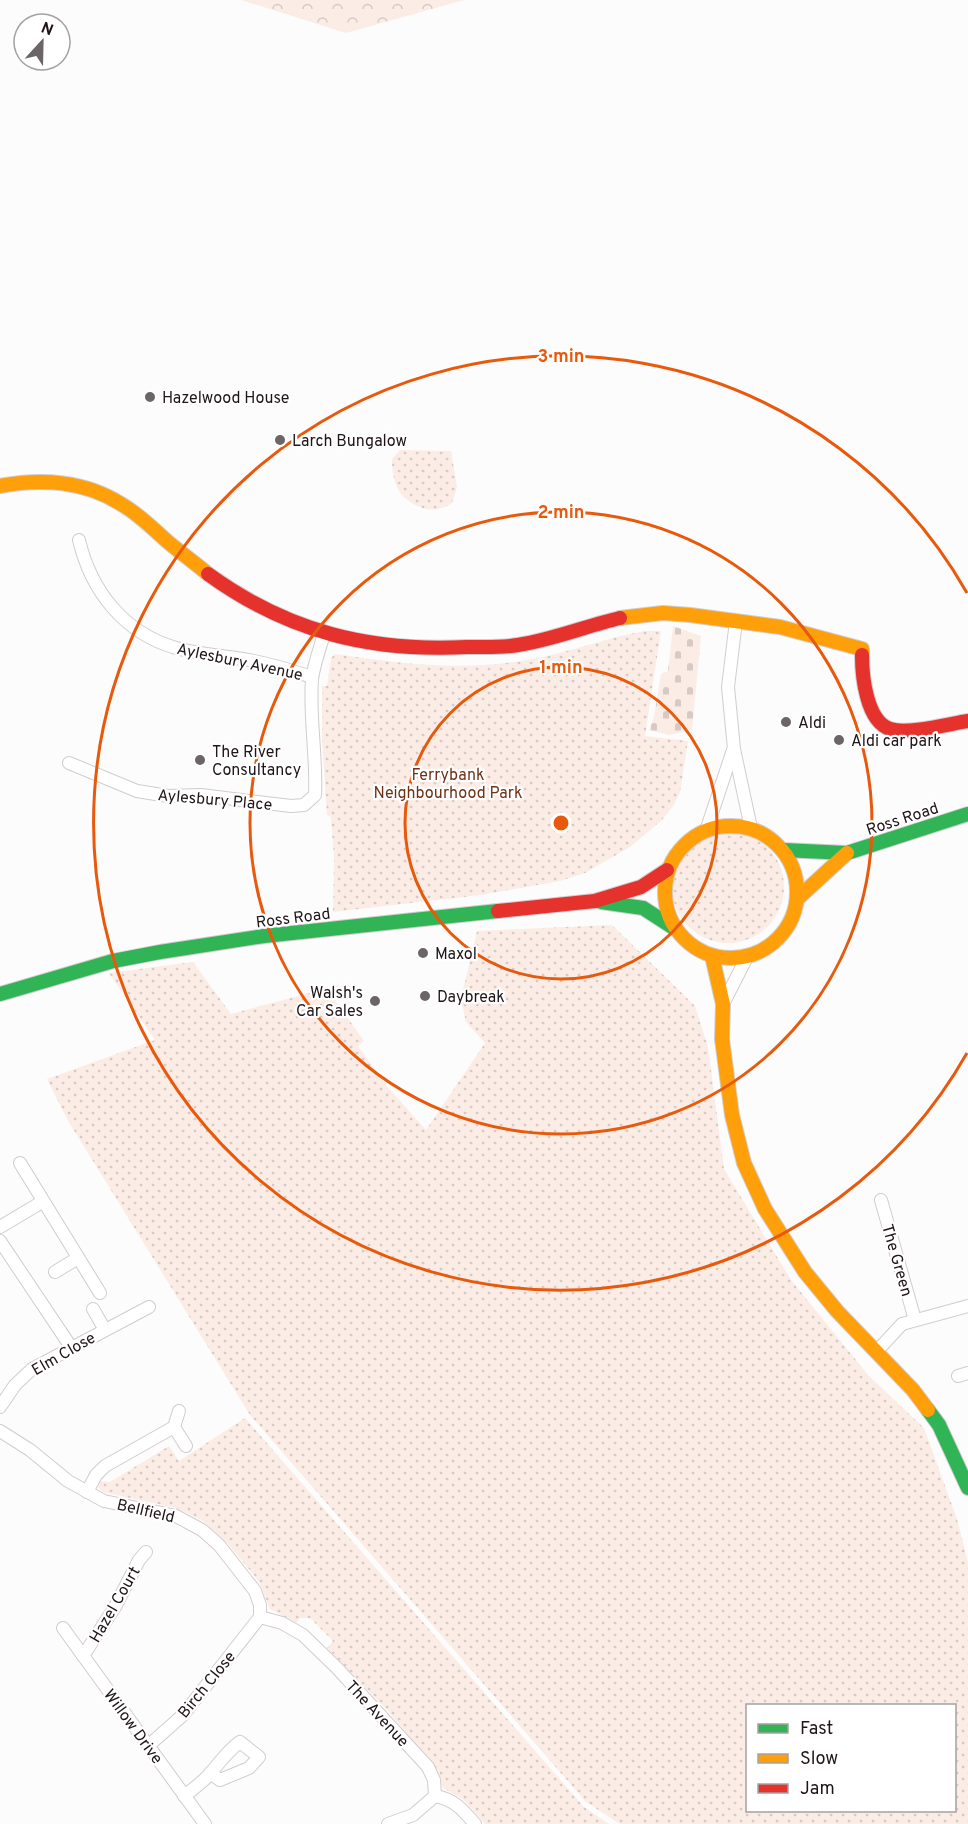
<svg xmlns="http://www.w3.org/2000/svg" width="968" height="1824" viewBox="0 0 968 1824" font-family="Overpass,sans-serif">
<defs>
<pattern id="grass-dots" width="8" height="8" patternUnits="userSpaceOnUse" patternTransform="scale(1.5)"><rect width="8" height="8" fill="#fbece5"/><path d="M2 2h.1M6 6h.1" fill="none" stroke="#d7cac4" stroke-width="1.8" stroke-linecap="round"/></pattern>
<pattern id="forest-crowns" width="20" height="18" patternUnits="userSpaceOnUse" patternTransform="scale(1.5)"><rect width="20" height="18" fill="#fbece5"/><path d="M2 6a3 3 0 1 1 6 0M12 15a3 3 0 1 1 6 0" fill="none" stroke="#d7cac4"/></pattern>
<pattern id="cemetery-stones" width="16" height="16" patternUnits="userSpaceOnUse" patternTransform="scale(1.5)"><rect width="16" height="16" fill="#fbece5"/><path d="M2 7V4a2 2 0 0 1 4 0v3zM10 15v-3a2 2 0 0 1 4 0v3z" fill="#d7cac4"/></pattern>
</defs>
<rect width="100%" height="100%" fill="#fcfcfc"/>
<g fill="url(#grass-dots)" fill-rule="evenodd">
<path d="M400,450L451,451L457,487L452,503C437,513 423,511 409,501C405,498 401,495 399,491C393,480 392,470 392,459Z"/>
<path d="M645,631H661L645,736L688,741L680,792L674,805L662,820L630,847L585,873L560,881L481,895L333,912L334,859L331,817L327,815L322,740V686H327L331,658L335,654C403,664 464,672 533,659C571,652 607,637 645,631Z"/>
<circle cx="728" cy="887" r="56"/>
<path d="M612,925L695,1006L708,1047L724,1169L791,1280L868,1375L924,1428L957,1519L968,1562V1824H620L586,1802L250,1415L67,1119L47,1079L155,1040L109,973L193,962L231,1014L321,990L335,1000L364,1041L358,1046L385,1084L426,1130L485,1043L466,1022L461,999L477,931ZM748,1706H954V1810H748Z"/>
<path d="M245,1418L584,1807L609,1824H485L463,1799L443,1788L439,1772L388,1711L327,1648L333,1641L310,1618H300L296,1623L270,1609L258,1580L227,1543L202,1520L176,1508L103,1492L98,1487L100,1481L110,1482L169,1446L179,1461Z"/>
</g>
<path fill="url(#forest-crowns)" d="M241,0H464L346,33Z"/>
<path fill="url(#cemetery-stones)" d="M673,626L701,636L692,730L669,735L649,730L654,717L661,674L668,671Z"/>
<g fill="none" stroke-linecap="round" stroke-linejoin="round">
<g stroke="#d2ccce" stroke-width="14">
<g id="street">
<path d="M79,540C91,591 124,633 176,648C201,655 228,656 254,661C274,665 293,671 312,677"/>
<path d="M736,621L728,687L734,749L751,828"/>
<path d="M69,763L137,791L168,796L201,795L291,806L304,805L315,795C317,756 309,718 312,679C314,664 320,648 324,634"/>
<path d="M707,828L733,750"/>
<path d="M723,1004L748,955"/>
<path d="M20,1163L100,1293"/>
<path d="M881,1200L915,1320"/>
<path d="M0,1227L42,1202"/>
<path d="M0,1241L71,1347"/>
<path d="M55,1272L78,1258"/>
<path d="M93,1309L105,1330"/>
<path d="M877,1351L902,1324L968,1306"/>
<path d="M958,1376L968,1373"/>
<path d="M0,1407L15,1385L32,1369L149,1307"/>
<path d="M174,1427L186,1446"/>
<path d="M174,1427L179,1411"/>
<path d="M0,1431L30,1450L68,1481L104,1501L176,1516L202,1530L219,1545L255,1591L260,1605V1617"/>
<path d="M87,1492L96,1475L105,1466L174,1427"/>
<path d="M260,1617L282,1623L303,1635L337,1668L428,1767L434,1780L435,1796C454,1799 463,1810 475,1824"/>
<path d="M63,1628L205,1824"/>
<path d="M83,1656L115,1607L139,1560L146,1552"/>
<path d="M148,1746L183,1715L260,1617"/>
<path d="M184,1796C192,1790 200,1784 207,1777C218,1765 226,1752 240,1742L259,1757L249,1768L220,1780L210,1773"/>
<path d="M388,1824L413,1815L435,1796"/>
</g>
</g>
<g stroke="#d2ccce" stroke-width="16">
<g id="fast">
<path d="M783,850L847,853L968,814"/>
<path d="M601,902L643,908L674,928"/>
<path d="M0,994L113,961L160,952L264,936L498,911"/>
<path d="M928,1410L939,1425L968,1488"/>
</g>
</g>
<g stroke="#d2ccce" stroke-width="16">
<g id="slow">
<path d="M0,486C41,478 85,481 121,504C139,514 153,529 168,542C181,553 195,563 208,574"/>
<path d="M620,618L663,613L690,615L780,627L862,649V655"/>
<circle cx="731" cy="892" r="66"/>
<path d="M797,899L847,853"/>
<path d="M712,956L723,1004L722,1039L732,1115L744,1163L765,1209L805,1272L837,1311L913,1390L928,1410"/>
</g>
</g>
<g stroke="#d2ccce" stroke-width="16">
<g id="jam">
<path d="M208,574C288,632 370,652 467,647C484,647 501,648 518,645C552,640 586,626 620,618"/>
<path d="M862,655C862,675 866,721 890,729C907,735 949,724 968,721"/>
<path d="M498,911L595,901L641,887L667,870"/>
</g>
</g>
<use href="#street" stroke="#fff" stroke-width="12"/>
<use href="#fast" stroke="#30b455" stroke-width="14"/>
<use href="#slow" stroke="#ff9f0a" stroke-width="14"/>
<use href="#jam" stroke="#e5322d" stroke-width="14"/>
</g>
<g fill="none" stroke="#e8590c" stroke-width="3">
<circle cx="561" cy="823" r="156"/>
<circle cx="561" cy="823" r="311"/>
<path d="M967 1053A467 467 0 1 1 967 593"/>
</g>
<g fill="#6c6568" stroke="#fff" stroke-width="2">
<circle cx="150" cy="397" r="6"/>
<circle cx="280" cy="440" r="6"/>
<circle cx="786" cy="722" r="6"/>
<circle cx="839" cy="740" r="6"/>
<circle cx="200" cy="760" r="6"/>
<circle cx="423" cy="953" r="6"/>
<circle cx="425" cy="996" r="6"/>
<circle cx="375" cy="1001" r="6"/>
</g>
<g text-anchor="middle" stroke-width="4.5" stroke-linejoin="round" paint-order="stroke">
<g font-size="16" fill="#1f1418" stroke="#fff" text-anchor="start">
<text x="162" y="403">Hazelwood House</text>
<text x="292" y="446">Larch Bungalow</text>
<text x="798" y="728">Aldi</text>
<text x="851" y="746">Aldi car park</text>
<text x="212" y="757">The River<tspan x="212" dy="18">Consultancy</tspan></text>
<text x="435" y="959">Maxol</text>
<text x="363" y="998" text-anchor="end">Walsh's<tspan x="363" dy="18">Car Sales</tspan></text>
<text x="437" y="1002">Daybreak</text>
</g>
<g font-size="16" fill="#1f1418" stroke="#fff">
<text transform="translate(240 661) rotate(12)" y="6">Aylesbury Avenue</text>
<text transform="translate(215 799) rotate(5)" y="6">Aylesbury Place</text>
<text transform="translate(902 818) rotate(-18)" y="6">Ross Road</text>
<text transform="translate(293 917) rotate(-7)" y="6">Ross Road</text>
<text transform="translate(898 1260) rotate(74)" y="6">The Green</text>
<text transform="translate(63 1353) rotate(-30)" y="6">Elm Close</text>
<text transform="translate(146 1510) rotate(13)" y="6">Bellfield</text>
<text transform="translate(114 1604) rotate(-60)" y="6">Hazel Court</text>
<text transform="translate(206 1684) rotate(-51)" y="6">Birch Close</text>
<text transform="translate(378 1713) rotate(47)" y="6">The Avenue</text>
<text transform="translate(134 1726) rotate(54)" y="6">Willow Drive</text>
</g>
<g font-size="16" fill="#6f3215" stroke="#fff">
<text x="448" y="780">Ferrybank<tspan x="448" dy="18">Neighbourhood Park</tspan></text>
</g>
</g>
<circle cx="561" cy="823" r="9" fill="#e8590c" stroke="#fff" stroke-width="3"/>
<g font-size="18" text-anchor="middle" font-weight="bold" fill="#e8590c" stroke="#fff" stroke-width="4.5" stroke-linejoin="round" paint-order="stroke">
<text x="561" y="362">3 min</text>
<text x="561" y="518">2 min</text>
<text x="561" y="673">1 min</text>
</g>
<rect x="746" y="1704" width="210" height="108" fill="#ffffff" stroke="#a5a1a3" stroke-width="1.5"/>
<rect x="758" y="1724" width="30" height="9" fill="#30b455" stroke="#a5a1a3" stroke-width="1.5"/>
<text x="800" y="1734" font-size="18" fill="#1f1418">Fast</text>
<rect x="758" y="1754" width="30" height="9" fill="#ff9f0a" stroke="#a5a1a3" stroke-width="1.5"/>
<text x="800" y="1764" font-size="18" fill="#1f1418">Slow</text>
<rect x="758" y="1784" width="30" height="9" fill="#e5322d" stroke="#a5a1a3" stroke-width="1.5"/>
<text x="800" y="1794" font-size="18" fill="#1f1418">Jam</text>
<g transform="translate(42 42) rotate(22)"><circle r="28" fill="#ffffff" stroke="#a5a1a3" stroke-width="1.5"/>
<path d="M0-4.5L10 22L0 15L-10 22Z" fill="#6c6568"/>
<text y="-9" font-size="16" font-weight="bold" text-anchor="middle" fill="#1f1418">N</text>
</g>
</svg>
